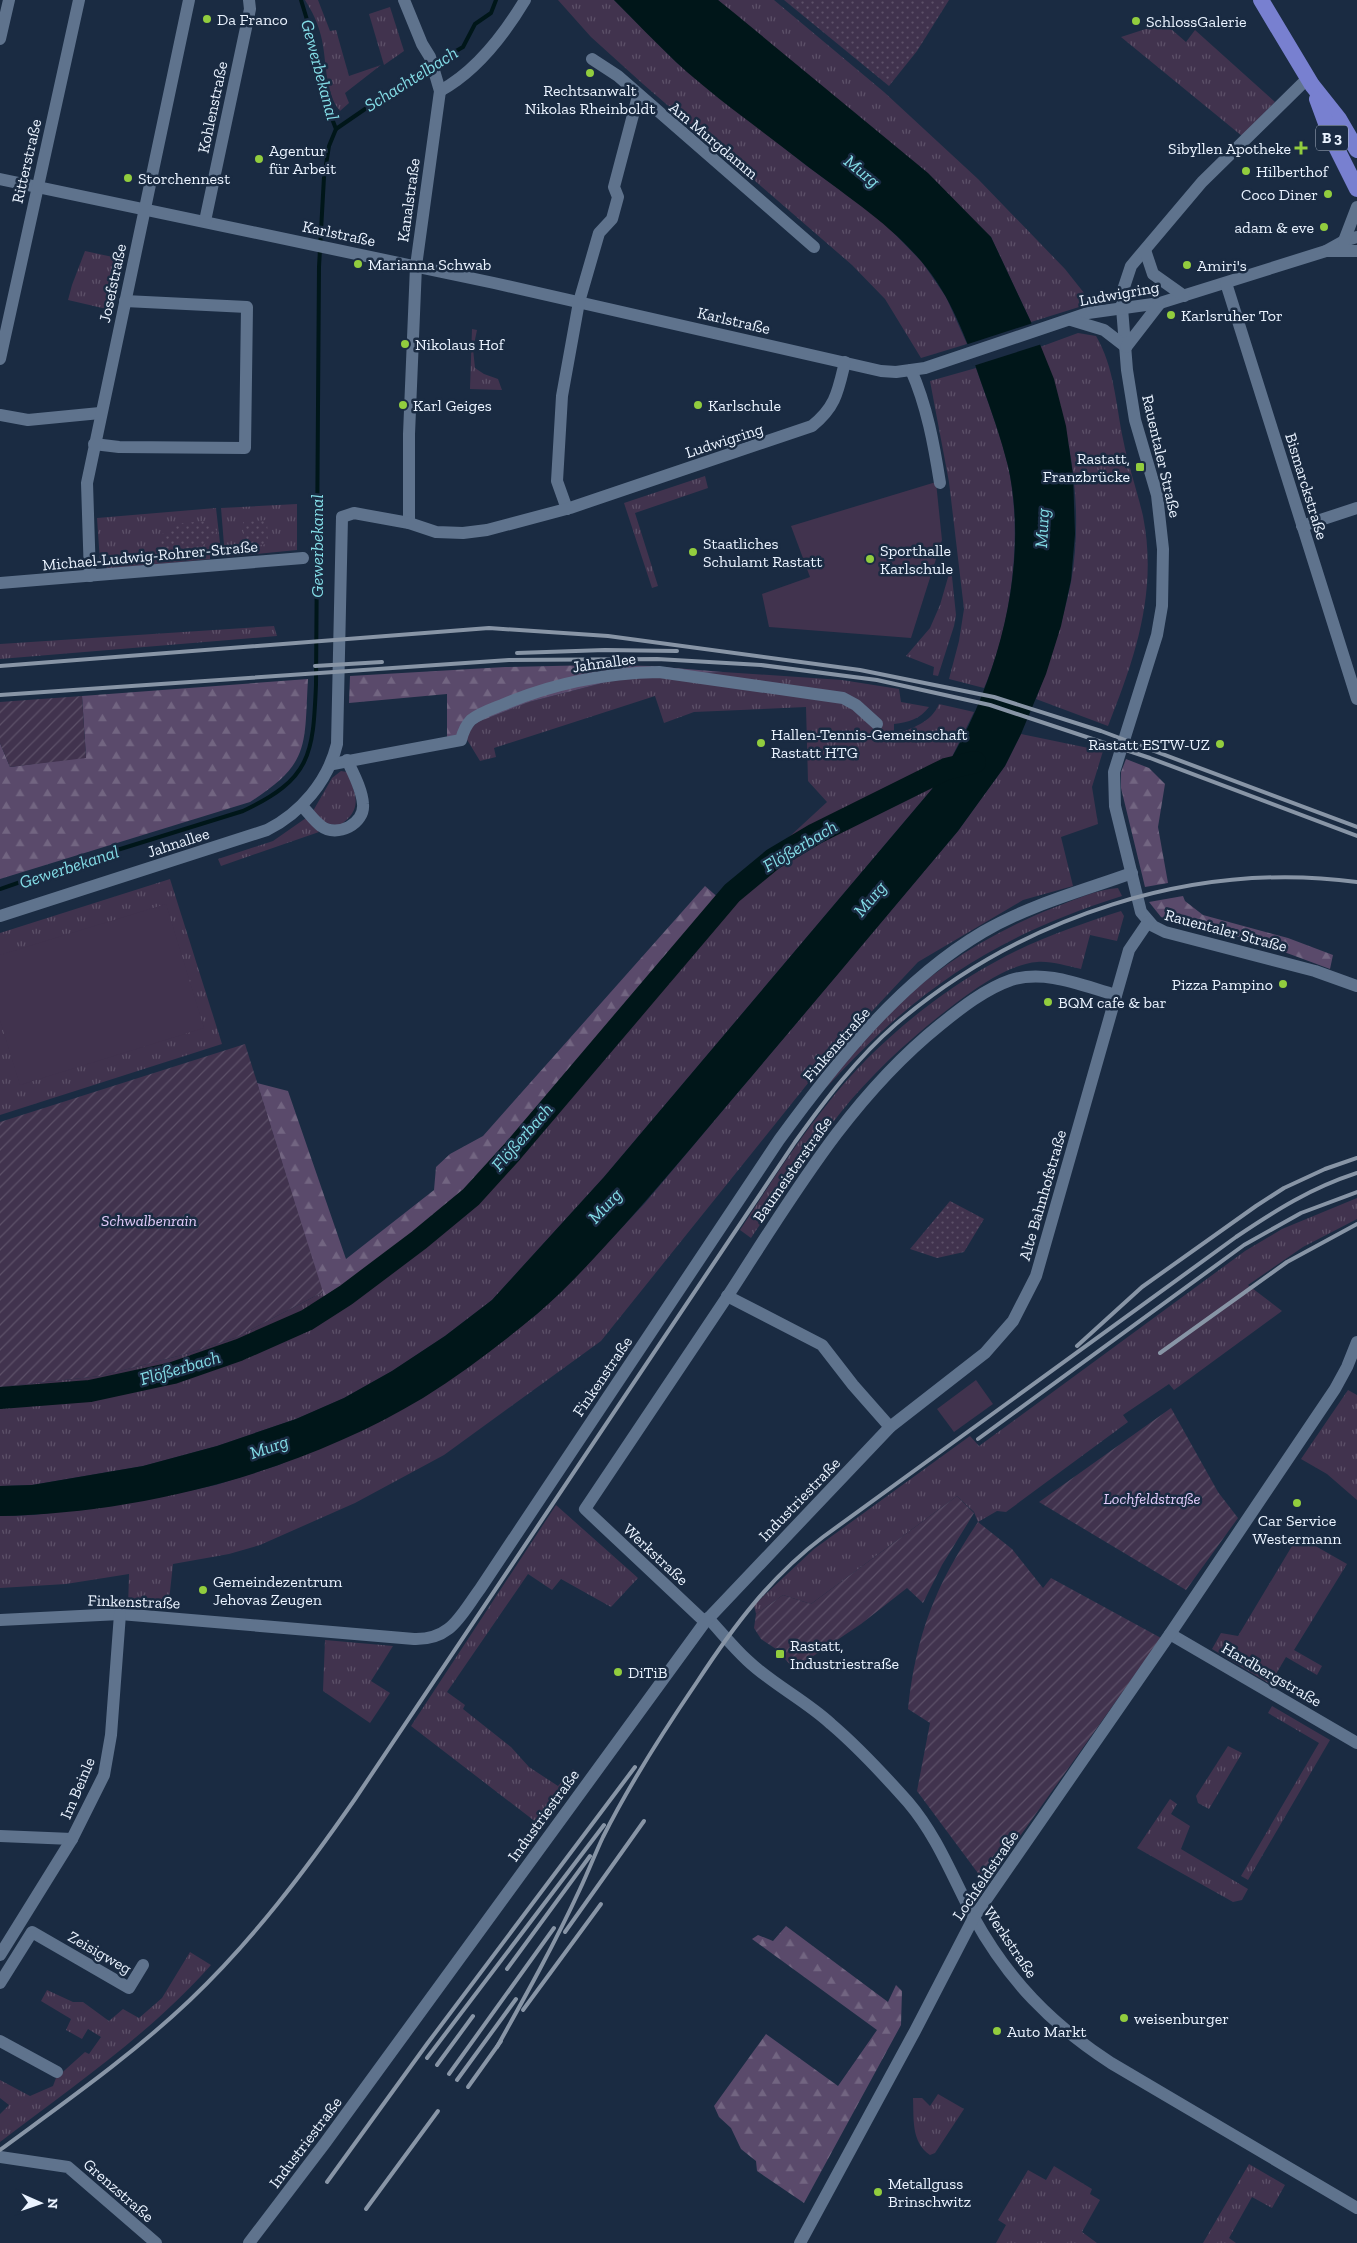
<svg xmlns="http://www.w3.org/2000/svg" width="1357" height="2243" viewBox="0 0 1357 2243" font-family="'Zilla Slab',serif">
<defs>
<pattern id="grass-tufts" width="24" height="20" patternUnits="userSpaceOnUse" patternTransform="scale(1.25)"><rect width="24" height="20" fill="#41334e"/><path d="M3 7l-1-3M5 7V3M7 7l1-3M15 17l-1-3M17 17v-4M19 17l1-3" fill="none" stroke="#5d5169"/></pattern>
<pattern id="forest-firs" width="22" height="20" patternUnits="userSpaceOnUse" patternTransform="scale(1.25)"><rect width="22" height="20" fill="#5a4a6b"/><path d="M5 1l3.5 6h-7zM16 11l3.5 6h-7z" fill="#726581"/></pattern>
<pattern id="park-dots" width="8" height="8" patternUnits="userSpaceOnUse" patternTransform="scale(1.25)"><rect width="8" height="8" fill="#41334e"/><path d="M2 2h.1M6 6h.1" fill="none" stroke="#5d5169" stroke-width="1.8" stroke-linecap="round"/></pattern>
<pattern id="garden-furrows" width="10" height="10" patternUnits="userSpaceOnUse" patternTransform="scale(1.25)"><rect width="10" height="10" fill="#41334e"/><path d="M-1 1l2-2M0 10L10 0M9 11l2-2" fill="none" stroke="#5d5169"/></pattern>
</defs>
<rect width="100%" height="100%" fill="#1a2b42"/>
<g fill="url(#grass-tufts)">
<path d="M305,0H318L330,31L336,30L349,76L381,65L345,93L349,103L340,111C324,92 327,58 321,36C318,23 312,11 305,0Z"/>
<path d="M558,0H614L677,63L803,163L882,221L922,262L946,297L967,344L921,358L885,299L852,265L643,84L591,37Z"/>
<path d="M718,0H774L884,92L978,179L1065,269L1092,303L1031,322L991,237Z"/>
<path d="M390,7L404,51L384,65L369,14Z"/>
<path d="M1164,23L1186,42L1195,30L1275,102L1242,136L1121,37Z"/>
<path d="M85,251L122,259L111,310L68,300L72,285Z"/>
<path d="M472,329L477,330L473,349L475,368L484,374L498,379L502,390L470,389Z"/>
<path d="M1078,333L1096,336C1114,366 1116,405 1123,439C1128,465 1137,490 1143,516C1158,592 1135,658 1108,726L1036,699C1050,661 1063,622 1071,582C1085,504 1069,419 1040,347Z"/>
<path d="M976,368C987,400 1000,433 1008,466C1023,534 1012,624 984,688L949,679L959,641L964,609L949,482L930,381Z"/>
<path d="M705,476L708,488L635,513L658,586L652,588L624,503Z"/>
<path d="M297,504V550L225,557L221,508Z"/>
<path d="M216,508L221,552L210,553V559L108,569L100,562L97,518Z"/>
<path d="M951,567L956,615L954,626L938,676L933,675L934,667L906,656L930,628L940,605Z"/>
<path d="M274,626L277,636L0,659V644Z"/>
<path d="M723,672L842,680L899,689L901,702L929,707C920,719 909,722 894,724V735C912,728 931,723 939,704L974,712L946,769L932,789L604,1177L492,1300L445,1336L392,1371L344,1398L296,1419L217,1446L143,1466L32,1485L0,1486V1403L89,1395L172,1377L239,1354L307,1325L334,1309L422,1244L472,1202L516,1154L721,900L827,802L808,781L806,707L694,712L664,723L655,696L494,748L496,757L480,761L466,738L470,729L478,722L529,702L626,677Z"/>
<path d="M1021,734L1103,751L1092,787L1098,824L1061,837L1073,886L1023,900L918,962L829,1057L601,1341L444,1455L355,1503L260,1545L229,1554L173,1564L168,1610L128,1608L129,1574L66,1584L0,1588V1516L34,1515L155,1498L216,1485L279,1465L422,1398L476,1361L538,1313L585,1267L645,1203L958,831L1005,766Z"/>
<path d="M341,771L347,772C356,795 364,809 339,826L325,823L313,811L332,778Z"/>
<path d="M306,818L319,832L221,866L218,859L273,841Z"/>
<path d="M170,879L222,1044L0,1115V933Z"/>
<path d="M1118,888L1122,896C995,936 916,989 826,1088C883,1005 959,945 1053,908C1074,900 1095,890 1118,888Z"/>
<path d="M1121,911L1124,916L1117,941L1090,935L1081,969C1066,966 1052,961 1037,962C1010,964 977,987 956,1003C914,1035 875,1070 841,1112C809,1152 780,1195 751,1238L740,1230C768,1187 796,1143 828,1103C871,1048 934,995 995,962C1034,940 1078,925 1121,911Z"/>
<path d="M1357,1198V1219L1303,1247L1248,1285L1282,1311L1174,1390L1169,1384L1123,1415L1128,1422L1006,1512L997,1511L978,1522L974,1512L957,1496L811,1604L783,1595L756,1614L754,1605L814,1549L970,1436L979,1446L1245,1251L1282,1229Z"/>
<path d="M323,1292L326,1304C297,1318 267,1334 237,1346C171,1372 70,1395 0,1394V1387L100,1376L186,1354L235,1338Z"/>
<path d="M1348,1390L1357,1395V1500L1327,1474L1301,1459Z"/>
<path d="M556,1505L638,1578L611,1607L561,1579L552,1590L528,1574L447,1692L465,1705L463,1709L511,1747L529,1767L558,1786L573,1769L578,1772L541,1826L411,1726Z"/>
<path d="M1298,1536L1347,1564L1294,1650L1322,1666L1317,1675L1286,1657L1270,1684L1212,1649L1221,1633L1238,1636Z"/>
<path d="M325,1640L393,1646L371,1681L390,1693L370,1723L323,1691Z"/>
<path d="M1272,1706L1330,1740L1248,1880L1241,1876L1319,1743L1268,1713Z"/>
<path d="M1228,1746L1242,1753L1209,1809L1198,1803L1196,1796Z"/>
<path d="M1170,1799L1177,1804L1171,1814L1190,1826L1181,1849L1248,1889L1242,1900L1233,1902L1137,1848Z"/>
<path d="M190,1952L211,1965C150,2034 73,2086 0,2142V2114L9,2105L0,2098V2080L30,2096L53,2086L56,2078L85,2052L89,2054L101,2037L88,2029L82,2039L66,2030L71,2019L41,2001L47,1990L73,2002H83L109,2021L123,2009L139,2018L162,1998Z"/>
<path d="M938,2094L964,2109L935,2153L930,2155C911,2142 914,2119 913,2098H922L930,2106Z"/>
<path d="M1249,2164L1285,2185L1272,2208L1252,2197L1229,2238L1236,2243H1203Z"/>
<path d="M1054,2166L1092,2189L1090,2194L1100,2200L1082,2232L1097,2243H996L1006,2225L998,2220L1028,2170L1046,2180Z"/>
</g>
<g fill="url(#forest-firs)">
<path d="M597,665L650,666L723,672L626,677L529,702L478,722L447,743V694L349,703L350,676L505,667Z"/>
<path d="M308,679C304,746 311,763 250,802L0,879V743L10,767L86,757L82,696Z"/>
<path d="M1126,759L1149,768L1165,784L1158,827L1168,883L1145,887L1121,788V772Z"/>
<path d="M705,886L721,900L516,1154L472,1202L422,1244L326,1304L257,1083L288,1091L346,1259L434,1190L436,1167L450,1154L483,1136Z"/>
<path d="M1183,896L1185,901L1203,915L1288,938L1333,955L1330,969L1252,940L1172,922L1161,917L1149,902Z"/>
<path d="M786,1926L888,2002L896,1985L902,1991L901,2025L804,2203L757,2171L756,2161L741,2149L731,2128L719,2117L714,2106L766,2034L838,2086L877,2030L752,1939L758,1935L773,1941Z"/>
</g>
<g fill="url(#park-dots)">
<path d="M784,0H949L917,51L889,86Z"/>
<path d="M267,520L268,544L244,547L243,522Z"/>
<path d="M206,521L217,531C209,548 177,560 161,548L162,534L169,531L172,524Z"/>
<path d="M950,1201L984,1219L964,1252L937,1258L910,1249Z"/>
</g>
<g fill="url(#garden-furrows)">
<path d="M82,696L86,758L10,767L0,743V702Z"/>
<path d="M245,1044L323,1292L235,1338L186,1354L100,1376L0,1387V1122Z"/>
<path d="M1171,1408L1218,1492L1238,1518L1186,1590L1039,1502Z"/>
<path d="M957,1496L974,1513L942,1565L923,1603L907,1588L861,1624L794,1669L776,1649L761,1639L754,1628L756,1614L783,1595L811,1604Z"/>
<path d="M978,1522L1012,1549L1043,1588L1051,1578L1161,1638L986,1884L917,1791L930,1723L908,1709C916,1634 936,1584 978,1522Z"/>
</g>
<g fill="#41334e">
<path d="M936,482L942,540L911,638L769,627L762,594L810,577L791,526Z"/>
<path d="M166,904L204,1028L20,1085L0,1020V955Z"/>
<path d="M976,1380L993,1404L954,1432L937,1409Z"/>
</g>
<path fill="#001619" d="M614,0H718L733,12L928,173L991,237L1031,322L1054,379L1066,426L1073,475L1075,534L1071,580L1061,626L1046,674L1021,734L1005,766L958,831C885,918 813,1004 740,1090C696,1142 653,1194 607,1244C585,1268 562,1293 537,1314C501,1344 463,1373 423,1398C300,1472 143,1513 0,1516V1486L32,1485L143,1466L217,1446L296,1419L344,1398L392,1371L445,1336L492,1300L604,1177L932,789C993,701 1032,572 1008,466C1001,438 991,410 981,382C967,340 951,296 921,261C887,221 843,194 802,162C760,129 715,98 676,62C655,42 635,21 614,0Z"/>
<path fill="#1a2b42" d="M1033,323L1042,344L973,366L965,345Z"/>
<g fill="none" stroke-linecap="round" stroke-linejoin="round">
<g stroke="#001619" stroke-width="4">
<path d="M336,129L416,74L463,47L475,24L491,13L496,0"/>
<path d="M0,889L72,864L243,811C311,779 313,755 316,685L319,267L324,177L329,146L336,129L324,98L318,56L301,0"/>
</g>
<path stroke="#001619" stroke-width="22" d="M0,1398L90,1391L173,1373L239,1350L307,1320L346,1295L419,1240L471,1197L512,1152L732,893L773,859L815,834L946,769L975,762"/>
<g stroke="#5f738d" stroke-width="12">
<path d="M404,0L422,44L430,57L440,91L416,266L409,434V523"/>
<path d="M0,39L9,0"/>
<path d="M592,59L618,76L814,247"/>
<path d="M1308,78L1202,182L1131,266L1123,290L1122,308L1127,370L1135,420L1157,495L1163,549L1162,606L1157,635L1114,772L1115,806L1141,912L1153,926L1165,932L1315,971L1357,986"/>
<path d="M440,91C477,71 504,35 525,0"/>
<path d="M0,179L494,283L881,371L896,372L925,368L1088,313L1160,303L1326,251L1344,241L1357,237"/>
<path d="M205,221L250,9L249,0"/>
<path d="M1344,241L1357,207"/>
<path d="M1145,250L1153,274L1184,296"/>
<path d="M1326,251H1357"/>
<path d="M1226,283L1357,699"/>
<path d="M1071,320L1104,330L1126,347"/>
<path d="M1126,347L1160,303"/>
<path d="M0,359L79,0"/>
<path d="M911,370C927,406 934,445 940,483"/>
<path d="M0,415L28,420L100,413"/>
<path d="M94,444L119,447L245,448L247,307L125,301"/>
<path d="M567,509L557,481L562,396L579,302L599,233L612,219L618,197L614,187L638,96"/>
<path d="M1302,526L1357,508"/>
<path d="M90,576L87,483L189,0"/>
<path d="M0,583L303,558"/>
<path d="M333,764L461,740C463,732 465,726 471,720C480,713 492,709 502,705C551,684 606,673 659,672L843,698L856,705L877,724"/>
<path d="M302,806C308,812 314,821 321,826C337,838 365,824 363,804C362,789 353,773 347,760"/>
<path d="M0,916L267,830C301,813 328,781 337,744L342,517L354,513L409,523L436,532L463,533L487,530L570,508L812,426C836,407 838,391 845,362"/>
<path d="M727,1296L822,1345L853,1385L890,1427"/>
<path d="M708,1618C721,1632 733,1647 747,1660C772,1684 805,1700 831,1724C858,1747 884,1775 908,1802C937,1836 952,1876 973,1916C1008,1980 1051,2024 1111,2063L1357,2208"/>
<path d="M0,1620L120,1614L414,1639C451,1640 460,1616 480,1589L779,1140C835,1063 900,981 983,932C1029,905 1082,891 1132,873"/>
<path d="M705,1622L585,1509C632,1438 680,1368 727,1297C791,1199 848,1099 940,1025C961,1008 985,989 1011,980C1046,969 1083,986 1116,995"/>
<path d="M1170,1634L1357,1743"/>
<path d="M0,1836L72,1839"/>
<path d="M0,1955L72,1839L104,1775L111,1735L120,1614"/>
<path d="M0,1983L32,1932L129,1988L143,1965"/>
<path d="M0,2041L57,2072"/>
<path d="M0,2157L68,2167L156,2243"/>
<path d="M249,2243L325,2143L705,1622L890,1427L985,1353L1013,1321L1036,1276L1129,950L1148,922"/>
<path d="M800,2243L915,2031L974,1917L1170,1634L1335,1389L1347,1367L1357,1342"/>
</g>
<g stroke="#7880d0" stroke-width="16">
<path d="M1261,0L1312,85L1339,119L1357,150"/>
<path d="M1317,99L1331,137L1357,189"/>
</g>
<g stroke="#8895a6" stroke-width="4">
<path d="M517,653L605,650L677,651"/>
<path d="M0,666L489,628L608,636L860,670L994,697L1101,731L1357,827"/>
<path d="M315,666L382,662"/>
<path d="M0,695L509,660L657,659L761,665L877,680L990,705L1150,758L1357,836"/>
<path d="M1077,1346L1142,1287L1256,1206L1284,1188L1325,1169L1357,1158"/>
<path d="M1160,1353L1287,1262L1357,1224"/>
<path d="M978,1439L1244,1245L1301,1213L1357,1192"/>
<path d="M565,1932L644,1821"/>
<path d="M507,1969L590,1856"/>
<path d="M523,2010L601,1904"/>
<path d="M497,2047C526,1995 555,1943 580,1889C588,1872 595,1854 603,1837C630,1783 663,1732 697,1682C733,1627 770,1577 823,1537L1236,1237C1276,1210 1311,1188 1357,1173"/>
<path d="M427,2058L604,1825"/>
<path d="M437,2065L473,2016"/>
<path d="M449,2074L554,1928"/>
<path d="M457,2080L516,1999"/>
<path d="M468,2087L501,2041"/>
<path d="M0,2150C65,2102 131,2056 190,2000C253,1940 305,1871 355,1799L795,1142C825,1100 857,1058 896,1024C1022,917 1192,860 1357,882"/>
<path d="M327,2182L427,2044L635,1767"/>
<path d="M366,2209L438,2111"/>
</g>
</g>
<g fill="#92cd3e" stroke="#1a2b42" stroke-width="2">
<circle cx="207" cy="19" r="5"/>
<circle cx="1136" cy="21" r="5"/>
<circle cx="590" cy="73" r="5"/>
<path d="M1298.5 140.5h5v5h5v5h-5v5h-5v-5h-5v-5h5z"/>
<circle cx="259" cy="159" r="5"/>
<circle cx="1246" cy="171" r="5"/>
<circle cx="128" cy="178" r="5"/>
<circle cx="1328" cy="194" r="5"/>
<circle cx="1324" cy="227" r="5"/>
<circle cx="358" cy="264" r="5"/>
<circle cx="1187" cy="265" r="5"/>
<circle cx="1171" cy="315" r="5"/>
<circle cx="405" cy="344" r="5"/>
<circle cx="403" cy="405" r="5"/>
<circle cx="698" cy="405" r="5"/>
<rect x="1135" y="462" width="10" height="10" rx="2.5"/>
<circle cx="693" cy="552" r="5"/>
<circle cx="870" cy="559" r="5"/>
<circle cx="761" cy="743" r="5"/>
<circle cx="1220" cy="744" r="5"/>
<circle cx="1283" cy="984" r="5"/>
<circle cx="1048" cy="1002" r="5"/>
<circle cx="1297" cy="1503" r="5"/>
<circle cx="203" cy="1590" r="5"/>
<rect x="775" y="1649" width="10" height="10" rx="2.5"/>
<circle cx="618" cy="1672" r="5"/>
<circle cx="1124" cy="2018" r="5"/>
<circle cx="997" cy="2031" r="5"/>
<circle cx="878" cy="2192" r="5"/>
</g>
<g text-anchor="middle" stroke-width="5" stroke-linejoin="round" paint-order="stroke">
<rect fill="#1a2b42" stroke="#acb7c6" stroke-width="1" x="1316" y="125.5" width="32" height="25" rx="4"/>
<g font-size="15" font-weight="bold" fill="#eaf3ff">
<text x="1332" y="143">B 3</text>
</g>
<g font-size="16" fill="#eaf3ff" stroke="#1a2b42" text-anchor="start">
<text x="217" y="25">Da Franco</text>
<text x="1146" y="27">SchlossGalerie</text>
<text x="590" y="96" text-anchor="middle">Rechtsanwalt<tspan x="590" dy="18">Nikolas Rheinboldt</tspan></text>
<text x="1291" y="154" text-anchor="end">Sibyllen Apotheke</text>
<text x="269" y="156">Agentur<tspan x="269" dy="18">für Arbeit</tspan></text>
<text x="1256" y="177">Hilberthof</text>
<text x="138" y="184">Storchennest</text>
<text x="1318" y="200" text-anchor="end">Coco Diner</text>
<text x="1314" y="233" text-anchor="end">adam &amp; eve</text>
<text x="368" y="270">Marianna Schwab</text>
<text x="1197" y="271">Amiri's</text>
<text x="1181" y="321">Karlsruher Tor</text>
<text x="415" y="350">Nikolaus Hof</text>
<text x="413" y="411">Karl Geiges</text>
<text x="708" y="411">Karlschule</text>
<text x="1130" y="464" text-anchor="end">Rastatt,<tspan x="1130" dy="18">Franzbrücke</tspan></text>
<text x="703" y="549">Staatliches<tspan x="703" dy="18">Schulamt Rastatt</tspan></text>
<text x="880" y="556">Sporthalle<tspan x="880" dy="18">Karlschule</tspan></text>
<text x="771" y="740">Hallen-Tennis-Gemeinschaft<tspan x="771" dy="18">Rastatt HTG</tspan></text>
<text x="1210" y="750" text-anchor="end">Rastatt ESTW-UZ</text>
<text x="1273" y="990" text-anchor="end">Pizza Pampino</text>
<text x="1058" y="1008">BQM cafe &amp; bar</text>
<text x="1297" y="1526" text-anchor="middle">Car Service<tspan x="1297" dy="18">Westermann</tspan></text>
<text x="213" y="1587">Gemeindezentrum<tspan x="213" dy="18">Jehovas Zeugen</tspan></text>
<text x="790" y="1651">Rastatt,<tspan x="790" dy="18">Industriestraße</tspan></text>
<text x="628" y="1678">DiTiB</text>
<text x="1134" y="2024">weisenburger</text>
<text x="1007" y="2037">Auto Markt</text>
<text x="888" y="2189">Metallguss<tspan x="888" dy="18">Brinschwitz</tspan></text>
</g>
<g font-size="16" fill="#eaf3ff" stroke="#1a2b42">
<text transform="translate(212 107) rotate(-78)" y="6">Kohlenstraße</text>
<text transform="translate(714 140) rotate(40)" y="6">Am Murgdamm</text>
<text transform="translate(26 161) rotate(-77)" y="6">Ritterstraße</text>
<text transform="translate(408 200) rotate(-82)" y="6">Kanalstraße</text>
<text transform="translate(339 233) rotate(12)" y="6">Karlstraße</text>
<text transform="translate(112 283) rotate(-78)" y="6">Josefstraße</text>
<text transform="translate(1119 293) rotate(-10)" y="6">Ludwigring</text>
<text transform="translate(734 320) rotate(13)" y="6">Karlstraße</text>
<text transform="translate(724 440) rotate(-18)" y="6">Ludwigring</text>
<text transform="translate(1162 456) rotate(77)" y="6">Rauentaler Straße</text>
<text transform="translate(1307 486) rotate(73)" y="6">Bismarckstraße</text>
<text transform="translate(150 555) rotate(-5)" y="6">Michael-Ludwig-Rohrer-Straße</text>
<text transform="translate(604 662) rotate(-8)" y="6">Jahnallee</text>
<text transform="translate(178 842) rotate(-18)" y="6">Jahnallee</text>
<text transform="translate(1226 930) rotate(15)" y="6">Rauentaler Straße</text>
<text transform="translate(836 1044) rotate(-49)" y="6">Finkenstraße</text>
<text transform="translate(792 1169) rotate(-55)" y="6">Baumeisterstraße</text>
<text transform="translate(1042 1195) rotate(-74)" y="6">Alte Bahnhofstraße</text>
<text transform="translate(602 1376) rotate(-56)" y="6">Finkenstraße</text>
<text transform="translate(799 1499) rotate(-46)" y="6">Industriestraße</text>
<text transform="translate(656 1554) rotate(43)" y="6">Werkstraße</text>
<text transform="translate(134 1601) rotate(2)" y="6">Finkenstraße</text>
<text transform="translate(1272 1674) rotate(30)" y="6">Hardbergstraße</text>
<text transform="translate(77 1788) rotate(-67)" y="6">Im Beinle</text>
<text transform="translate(543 1815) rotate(-54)" y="6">Industriestraße</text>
<text transform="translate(985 1875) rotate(-56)" y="6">Lochfeldstraße</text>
<text transform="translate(1011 1942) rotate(56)" y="6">Werkstraße</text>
<text transform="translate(100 1952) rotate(30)" y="6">Zeisigweg</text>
<text transform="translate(305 2142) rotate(-53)" y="6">Industriestraße</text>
<text transform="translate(119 2190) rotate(41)" y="6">Grenzstraße</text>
</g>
<g font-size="16" font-style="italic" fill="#e4cdfc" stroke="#1a2b42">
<text x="149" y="1226">Schwalbenrain</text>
<text x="1152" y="1504">Lochfeldstraße</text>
</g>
<g font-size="18" font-style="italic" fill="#83dce6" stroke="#1a2b42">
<text transform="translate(320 70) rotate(75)" y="6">Gewerbekanal</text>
<text transform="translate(411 79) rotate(-32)" y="6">Schachtelbach</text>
<text transform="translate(862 171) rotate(39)" y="6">Murg</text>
<text transform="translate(1042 528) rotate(-87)" y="6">Murg</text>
<text transform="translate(317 546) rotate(-90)" y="6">Gewerbekanal</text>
<text transform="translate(800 846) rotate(-31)" y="6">Flößerbach</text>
<text transform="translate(69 867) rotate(-18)" y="6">Gewerbekanal</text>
<text transform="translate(870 899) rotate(-50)" y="6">Murg</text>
<text transform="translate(522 1137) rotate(-49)" y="6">Flößerbach</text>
<text transform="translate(605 1206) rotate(-47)" y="6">Murg</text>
<text transform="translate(180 1368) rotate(-16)" y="6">Flößerbach</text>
<text transform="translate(269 1447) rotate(-19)" y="6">Murg</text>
</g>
</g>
<g transform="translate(40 2203) rotate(92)" stroke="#1a2b42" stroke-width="4" paint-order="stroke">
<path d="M0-4L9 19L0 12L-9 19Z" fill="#eaf3ff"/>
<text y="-8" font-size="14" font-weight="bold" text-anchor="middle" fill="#eaf3ff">N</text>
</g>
</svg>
